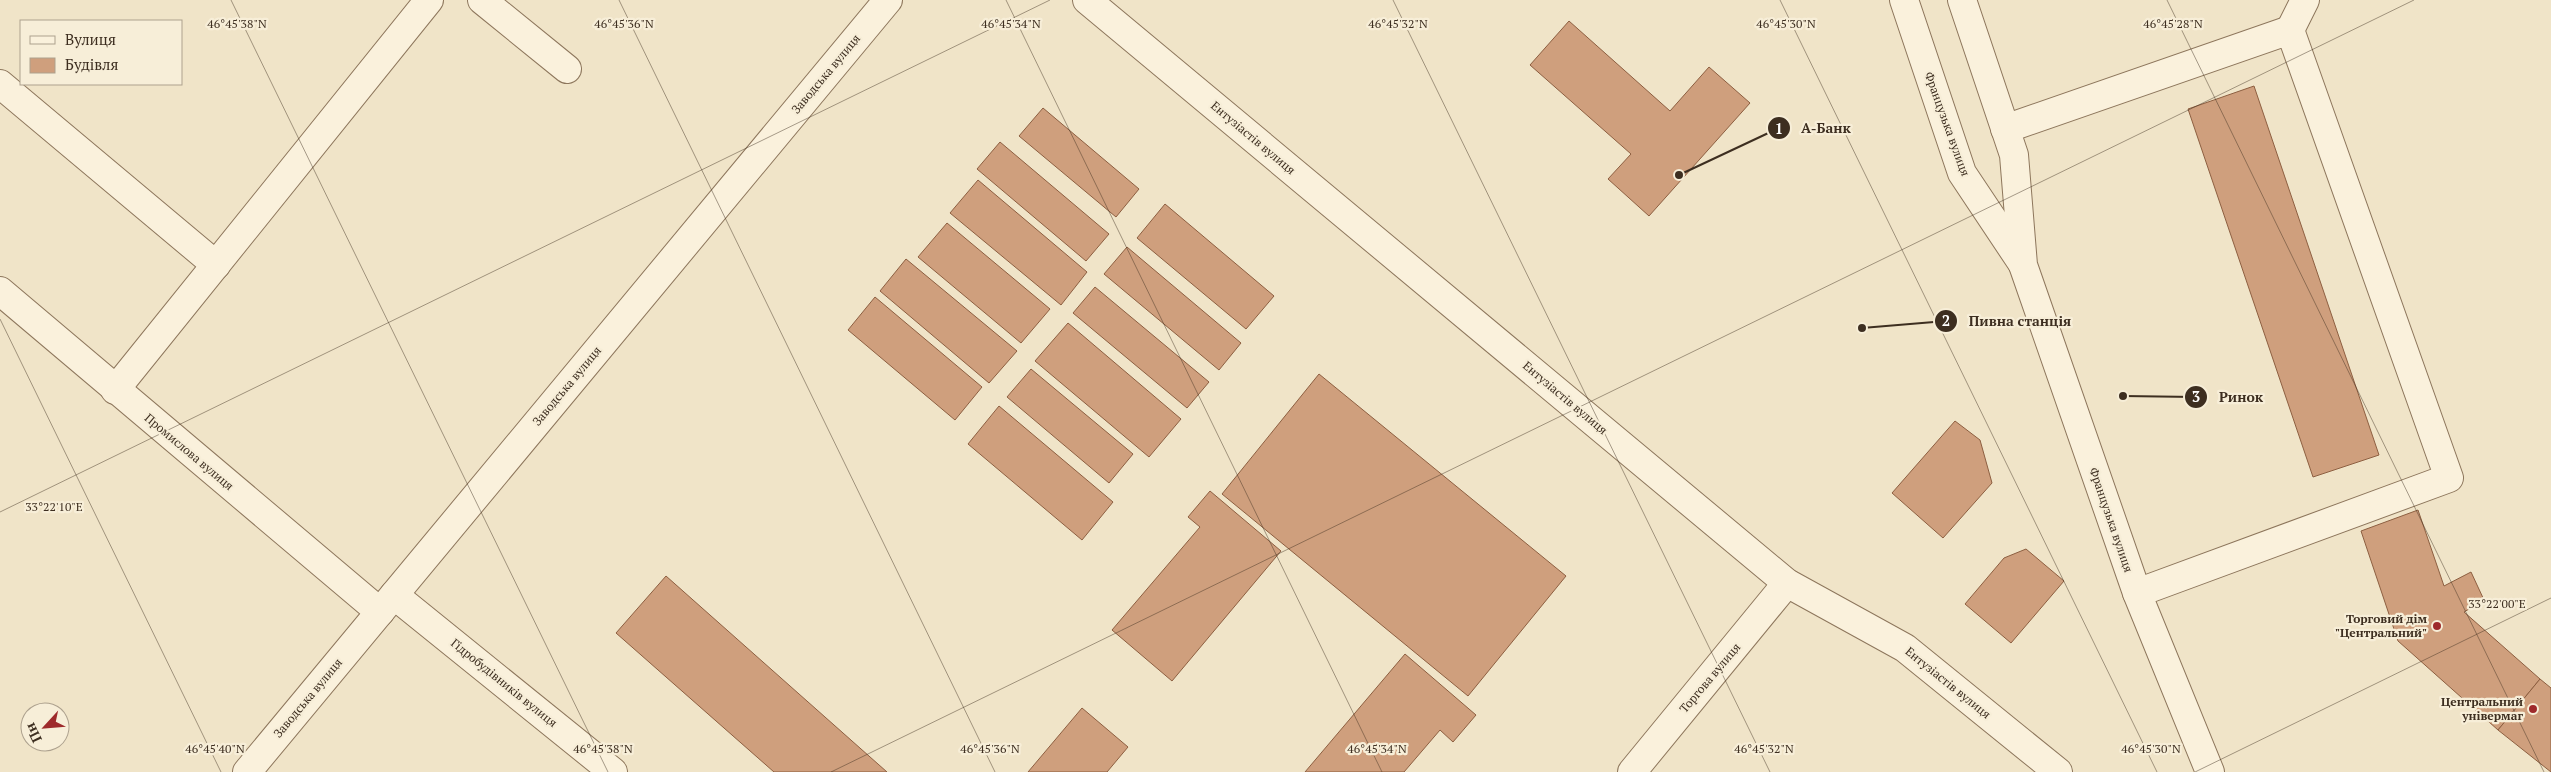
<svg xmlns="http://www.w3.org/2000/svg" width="2551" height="772" viewBox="0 0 2551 772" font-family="'PT Serif',serif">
<rect width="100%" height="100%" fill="#f0e4c8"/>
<g fill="#cf9f7d" stroke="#8d5f41">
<path d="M1569,21L1670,111L1709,67L1750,103L1649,216L1608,179L1631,154L1530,65Z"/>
<path d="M2254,86L2379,455L2313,477L2188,109Z"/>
<path d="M1043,108L1139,189L1116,217L1019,136Z"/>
<path d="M1000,142L1109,234L1086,261L977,169Z"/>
<path d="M978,180L1087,272L1061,305L950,213Z"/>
<path d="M1165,204L1274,296L1246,329L1137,238Z"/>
<path d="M947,223L1050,309L1021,343L918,257Z"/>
<path d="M1127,247L1241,343L1219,370L1104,274Z"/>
<path d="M906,259L1017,351L989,383L880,291Z"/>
<path d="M1095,287L1209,382L1187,408L1073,313Z"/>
<path d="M875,297L982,387L955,420L848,330Z"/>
<path d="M1068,323L1181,419L1149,457L1035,361Z"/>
<path d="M1031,369L1133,454L1109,483L1007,397Z"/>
<path d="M1319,374L1566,576L1468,696L1222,494Z"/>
<path d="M999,406L1113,502L1082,540L968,444Z"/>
<path d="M1955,421L1980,440L1992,483L1943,538L1892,493Z"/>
<path d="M1210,491L1281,551L1172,681L1112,630L1200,527L1188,517Z"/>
<path d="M2418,510L2444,586L2471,572L2484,600L2464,612L2540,679L2498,730L2398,641L2361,531Z"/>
<path d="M2026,549L2064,581L2011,643L1965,604L2004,558Z"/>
<path d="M666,576L887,772H774L616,633Z"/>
<path d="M1405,654L1476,715L1453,742L1440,730L1404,772H1305Z"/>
<path d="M2540,679L2551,688V772L2498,730Z"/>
<path d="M1082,708L1128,747L1107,772H1028Z"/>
</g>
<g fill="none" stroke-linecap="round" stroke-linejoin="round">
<g stroke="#8d765c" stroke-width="30">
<g id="minor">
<path d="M482,0L567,69"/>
<path d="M1087,0L1787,583L1905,648L2058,772"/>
<path d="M1904,0L1962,173L2022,263"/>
<path d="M1962,0L2014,155L2023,265L2137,593L2210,772"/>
<path d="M2290,30L2305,0"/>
<path d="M0,84L216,265"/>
<path d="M2005,129L2290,30L2449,478L2137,593"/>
<path d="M0,291L380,612"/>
<path d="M115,390L429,0"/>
<path d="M394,595L613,772"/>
<path d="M247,772L888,0"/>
<path d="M1632,772L1787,583"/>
</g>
</g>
<use href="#minor" stroke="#faf1dc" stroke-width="28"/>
</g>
<path fill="none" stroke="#3d2e20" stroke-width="1" stroke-opacity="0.45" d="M231,0L608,772M619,0L995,772M1006,0L1382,772M1393,0L1770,772M1780,0L2157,772M2167,0L2544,772M0,319L221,772M0,512L1050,0M831,772L2414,0M2195,772L2551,598"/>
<g fill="#9e2a2b" stroke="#f7eed8" stroke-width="2">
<circle cx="2437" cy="626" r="5"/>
<circle cx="2533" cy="709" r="5"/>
</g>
<g text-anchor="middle" stroke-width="4.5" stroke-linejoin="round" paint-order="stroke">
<g font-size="12" fill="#3d2e20" stroke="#f7eed8">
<text transform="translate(826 74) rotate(-50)" y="4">Заводська вулиця</text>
<text transform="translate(1947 124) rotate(70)" y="4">Французька вулиця</text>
<text transform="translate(1253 138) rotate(40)" y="4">Ентузіастів вулиця</text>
<text transform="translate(567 386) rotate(-50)" y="4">Заводська вулиця</text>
<text transform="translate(1565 398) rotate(40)" y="4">Ентузіастів вулиця</text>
<text transform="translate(189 452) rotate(40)" y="4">Промислова вулиця</text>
<text transform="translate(2111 520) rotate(71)" y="4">Французька вулиця</text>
<text transform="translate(1710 678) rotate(-50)" y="4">Торгова вулиця</text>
<text transform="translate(504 683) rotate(39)" y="4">Гідробудівників вулиця</text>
<text transform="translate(1948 683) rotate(39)" y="4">Ентузіастів вулиця</text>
<text transform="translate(308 698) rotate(-50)" y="4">Заводська вулиця</text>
</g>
<g font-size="12" font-weight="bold" fill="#3d2e20" stroke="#f7eed8" text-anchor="end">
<text x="2427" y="623">Торговий дім<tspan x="2427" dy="14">"Центральний"</tspan></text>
<text x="2523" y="706">Центральний<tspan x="2523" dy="14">універмаг</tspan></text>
</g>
</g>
<g font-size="12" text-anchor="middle" fill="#3d2e20" stroke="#f7eed8" stroke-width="4.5" stroke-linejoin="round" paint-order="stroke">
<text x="237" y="28">46°45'38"N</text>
<text x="624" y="28">46°45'36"N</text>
<text x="1011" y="28">46°45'34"N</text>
<text x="1398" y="28">46°45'32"N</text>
<text x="1786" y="28">46°45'30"N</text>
<text x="2173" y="28">46°45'28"N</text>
<text x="54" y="511">33°22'10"E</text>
<text x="2497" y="608">33°22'00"E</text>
<text x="215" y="753">46°45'40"N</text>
<text x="603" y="753">46°45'38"N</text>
<text x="990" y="753">46°45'36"N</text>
<text x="1377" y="753">46°45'34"N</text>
<text x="1764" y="753">46°45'32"N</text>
<text x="2151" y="753">46°45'30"N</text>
</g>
<path fill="none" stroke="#3d2e20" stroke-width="2" d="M1679 175L1779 128M1862 328L1946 321M2123 396L2196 397"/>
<g fill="#3d2e20" stroke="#f7eed8" stroke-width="2">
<circle cx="1679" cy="175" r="5"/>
<circle cx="1862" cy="328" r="5"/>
<circle cx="2123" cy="396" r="5"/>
<circle cx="1779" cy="128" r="12"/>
<circle cx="1946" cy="321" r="12"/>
<circle cx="2196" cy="397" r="12"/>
</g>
<g font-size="15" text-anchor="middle" font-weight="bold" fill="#fff">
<text x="1779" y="134">1</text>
<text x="1946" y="326">2</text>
<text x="2196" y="402">3</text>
</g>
<g font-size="14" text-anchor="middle" font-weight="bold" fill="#3d2e20" stroke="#f7eed8" stroke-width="4.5" stroke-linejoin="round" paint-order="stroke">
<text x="1826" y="133">A-Банк</text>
<text x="2020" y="326">Пивна станція</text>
<text x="2241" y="402">Ринок</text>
</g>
<rect x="20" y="20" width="162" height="65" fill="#f7eed8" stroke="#ada18e"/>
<rect x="30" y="36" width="25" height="8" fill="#faf1dc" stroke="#ada18e"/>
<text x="65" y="45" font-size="15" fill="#3d2e20">Вулиця</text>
<rect x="30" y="58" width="25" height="15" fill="#cf9f7d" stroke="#ada18e"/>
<text x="65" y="70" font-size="15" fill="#3d2e20">Будівля</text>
<g transform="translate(45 727) rotate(244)"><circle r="24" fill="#f7eed8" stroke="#ada18e"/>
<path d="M0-4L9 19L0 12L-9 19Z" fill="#9e2a2b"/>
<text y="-8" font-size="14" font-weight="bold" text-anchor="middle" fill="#3d2e20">Пн</text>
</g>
</svg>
